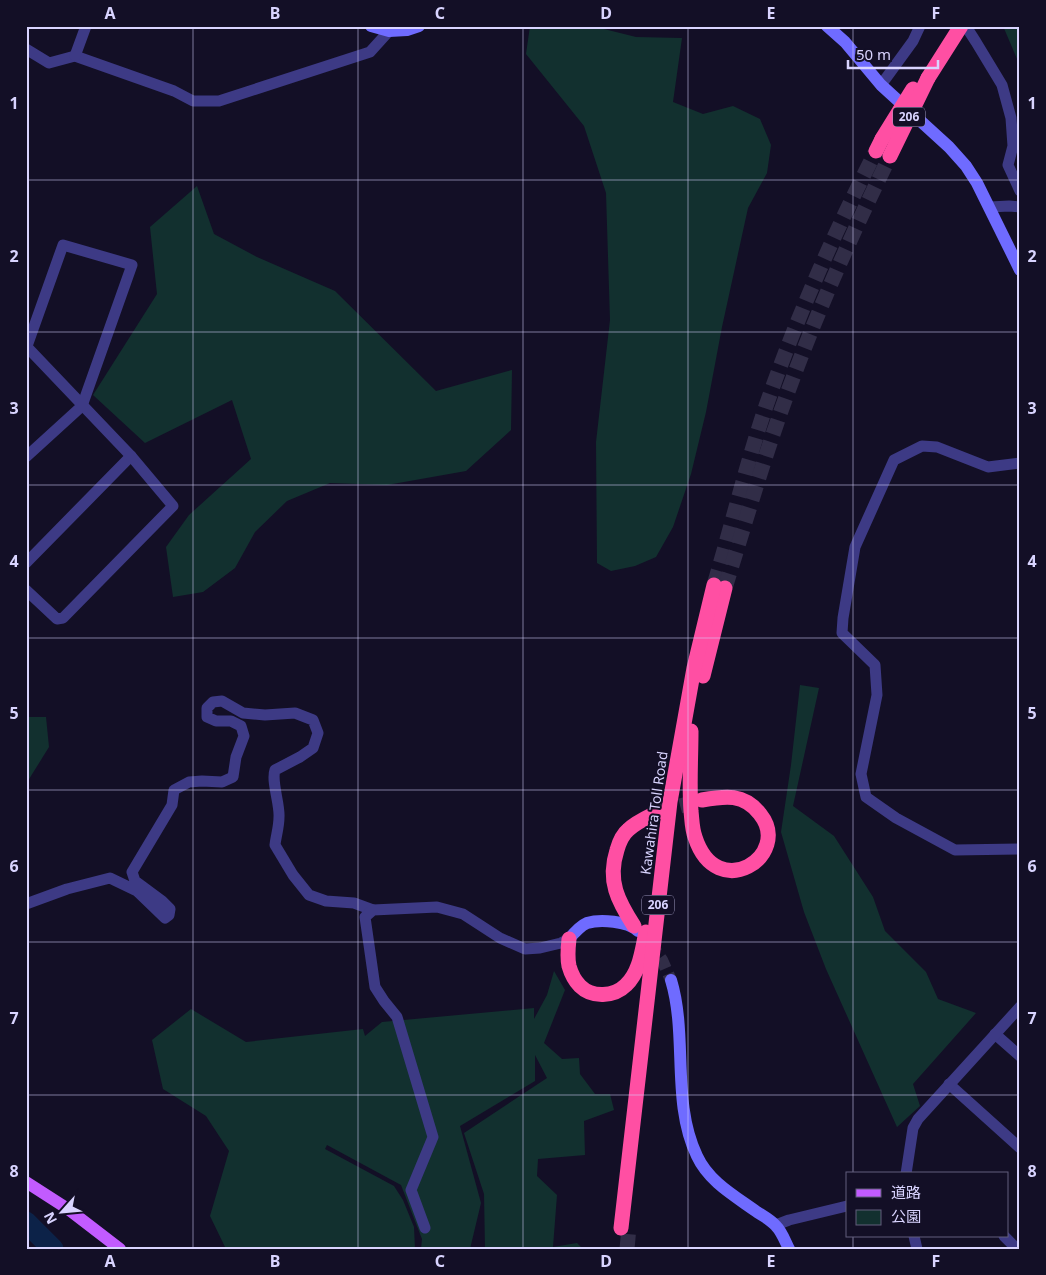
<svg xmlns="http://www.w3.org/2000/svg" width="1046" height="1275" viewBox="0 0 1046 1275" font-family="'Noto Sans','Noto Sans JP',sans-serif">
<rect width="100%" height="100%" fill="#130f26"/>
<g fill="#12302f">
<path d="M530,26H592L636,37L682,38L673,102L703,114L733,106L760,119L771,145L767,173L748,208L722,327L706,412L691,474L673,527L656,557L635,566L611,571L597,563L596,442L610,320L606,193L584,126L526,54Z"/>
<path d="M1003,26H1020V66Z"/>
<path d="M197,186L214,234L257,257L335,291L436,391L512,370L511,430L466,471L387,485L330,483L287,501L255,532L235,568L203,592L173,597L166,547L189,515L251,459L232,400L145,443L93,395L157,294L150,227Z"/>
<path d="M800,685L819,688L793,806L834,836L873,897L885,931L926,972L938,999L976,1013L913,1084L920,1106L897,1127L826,969L804,912L781,832L791,765Z"/>
<path d="M26,717H46L49,747L26,784Z"/>
<path d="M554,971L565,990L544,1043L562,1059L579,1058L580,1074L595,1094H610L614,1110L584,1121L585,1155L538,1159L537,1176L557,1195L553,1247L577,1243L583,1249H485L484,1194L464,1133L547,1078L535,1055V1081L460,1126L481,1203L470,1249H421L422,1239L401,1185L327,1145L325,1149L394,1186L403,1200L414,1227L415,1249H226L210,1216L229,1151L206,1116L163,1089L152,1040L191,1009L246,1042L363,1029L365,1036L382,1022L534,1008V1019L547,995Z"/>
</g>
<g fill="none" stroke-linecap="round" stroke-linejoin="round">
<path stroke="#0c2248" stroke-width="21" d="M26,1222L53,1249"/>
<path stroke="#312d47" stroke-width="12" stroke-dasharray="12 6" stroke-linecap="butt" d="M650,943L662,960L671,980"/>
<g stroke="#312d47" stroke-width="15" stroke-dasharray="15 8" stroke-linecap="butt">
<path d="M714,585C732,525 746,465 766,406C796,319 834,233 876,151"/>
<path d="M725,588C743,530 760,471 780,414C811,325 849,240 890,156"/>
<path d="M658,812L702,800"/>
<path d="M627,1249L629,1227"/>
</g>
<g stroke="#3d3a85" stroke-width="11">
<path d="M967,28L976,42L1002,85L1011,118L1013,146L1008,165L1020,191"/>
<path d="M26,49L49,63L75,56L174,91L193,101H219L370,52L389,31"/>
<path d="M75,56L86,26"/>
<path d="M881,85L913,41L920,26"/>
<path d="M990,207L1009,206L1020,207"/>
<path d="M26,349L63,245L132,265L82,406L26,457"/>
<path d="M1020,463L988,467L937,447L922,446L894,460L855,547L843,618L842,633L875,665L877,695L861,774L866,797L896,818L955,850L1020,849"/>
<path d="M26,563L131,456"/>
<path d="M26,590L57,619L63,618L173,506L131,456L28,348"/>
<path d="M26,904L67,889L110,878L137,891L165,918L169,915L170,909L162,901L135,881L132,872L172,805L174,790L189,782L202,781L222,782L233,777L236,757L244,736L241,726L231,721H216L207,717V708L213,702L222,701L243,713L265,715L295,713L313,720L318,733L313,748L300,757L275,770C271,781 280,804 279,817C279,827 276,836 275,845L293,875L309,895L326,901L354,903L373,910"/>
<path d="M995,1034L1020,1056"/>
<path d="M949,1084L1020,1148"/>
<path d="M906,1174L913,1128L918,1119L1020,1007"/>
<path d="M776,1225L789,1220L847,1206"/>
<path d="M425,1228L411,1190L433,1137L397,1017L384,1001L375,987L365,917L373,910L437,907L463,914L500,938L525,949L540,948L561,943L569,939"/>
<path d="M914,1236L917,1249"/>
<path d="M1004,1236L1017,1249"/>
</g>
<g stroke="#6f6bff" stroke-width="12">
<path d="M371,26L389,31L407,30L419,26"/>
<path d="M827,26L845,42L881,85L949,147L966,166L977,183L1020,270"/>
<path d="M569,939C574,933 580,926 587,923C600,919 628,921 638,931"/>
<path d="M671,980C688,1036 671,1102 697,1156C709,1182 735,1196 757,1212C763,1216 771,1220 776,1226C782,1232 785,1241 789,1249"/>
</g>
<path stroke="#c25bff" stroke-width="12" d="M26,1182L68,1209L120,1249"/>
<g stroke="#ff4fa3" stroke-width="15">
<path d="M928,78L961,26"/>
<path d="M876,151L882,139"/>
<path d="M703,676L725,588"/>
<path d="M691,731C691,758 689,785 691,811C692,820 692,829 695,837C717,905 793,855 760,814C744,793 725,796 702,800"/>
<path d="M634,926C618,901 607,881 617,850C619,843 622,835 628,830C636,822 648,817 658,812"/>
<path d="M569,939C568,948 567,957 569,966C571,973 575,981 580,986C592,998 614,997 626,985C640,972 642,950 646,932"/>
<path d="M621,1228L670,802L694,668L714,585"/>
</g>
<g stroke="#ff4fa3" stroke-width="15">
<path d="M882,139L913,89"/>
<path d="M890,156L928,78"/>
</g>
</g>
<path fill="none" stroke="#d9d4ff" stroke-width="1" stroke-opacity="0.55" d="M193,26V1249M358,26V1249M523,26V1249M688,26V1249M853,26V1174M26,180H1020M26,332H1020M26,485H1020M26,638H1020M26,790H1020M26,942H1020M26,1095H1020M853,1236V1249"/>
<g text-anchor="middle" stroke-width="4" stroke-linejoin="round" paint-order="stroke">
<g fill="#130f26" stroke="#9e99be" stroke-width="1">
<rect x="893" y="107.5" width="32" height="19" rx="4"/>
<rect x="642" y="895.5" width="32" height="19" rx="4"/>
</g>
<g font-size="12" font-weight="bold" fill="#d9d4ff">
<text x="909" y="121">206</text>
<text x="658" y="909">206</text>
</g>
<g font-size="14" fill="#d9d4ff" stroke="#130f26">
<text transform="translate(654 813) rotate(-82)" y="5">Kawahira Toll Road</text>
</g>
</g>
<rect width="1046" height="1275" fill="none" stroke="#130f26" stroke-width="55"/>
<rect x="846" y="1172" width="162" height="65" fill="#130f26" stroke="#625e7d"/>
<rect x="856" y="1189" width="25" height="8" fill="#c25bff" stroke="#625e7d"/>
<text x="891" y="1198" font-size="15" fill="#d9d4ff">道路</text>
<rect x="856" y="1210" width="25" height="15" fill="#12302f" stroke="#625e7d"/>
<text x="891" y="1222" font-size="15" fill="#d9d4ff">公園</text>
<g transform="translate(62 1212) rotate(243)" stroke="#130f26" stroke-width="4" paint-order="stroke">
<path d="M0-4L9 19L0 12L-9 19Z" fill="#d9d4ff"/>
<text y="-8" font-size="14" font-weight="bold" text-anchor="middle" fill="#d9d4ff">N</text>
</g>
<path d="M848 60v8h90v-8" fill="none" stroke="#d9d4ff" stroke-width="2.5"/>
<text x="856" y="60" font-size="15" fill="#d9d4ff" stroke="#130f26" stroke-width="4" paint-order="stroke">50 m</text>
<rect x="28" y="28" width="990" height="1220" fill="none" stroke="#d9d4ff" stroke-width="2"/>
<g font-size="16" text-anchor="middle" font-weight="bold" fill="#d9d4ff">
<text x="110" y="19">A</text>
<text x="275" y="19">B</text>
<text x="440" y="19">C</text>
<text x="606" y="19">D</text>
<text x="771" y="19">E</text>
<text x="936" y="19">F</text>
<text x="14" y="109">1</text>
<text x="1032" y="109">1</text>
<text x="14" y="262">2</text>
<text x="1032" y="262">2</text>
<text x="14" y="414">3</text>
<text x="1032" y="414">3</text>
<text x="14" y="567">4</text>
<text x="1032" y="567">4</text>
<text x="14" y="719">5</text>
<text x="1032" y="719">5</text>
<text x="14" y="872">6</text>
<text x="1032" y="872">6</text>
<text x="14" y="1024">7</text>
<text x="1032" y="1024">7</text>
<text x="14" y="1177">8</text>
<text x="1032" y="1177">8</text>
<text x="110" y="1267">A</text>
<text x="275" y="1267">B</text>
<text x="440" y="1267">C</text>
<text x="606" y="1267">D</text>
<text x="771" y="1267">E</text>
<text x="936" y="1267">F</text>
</g>
</svg>
